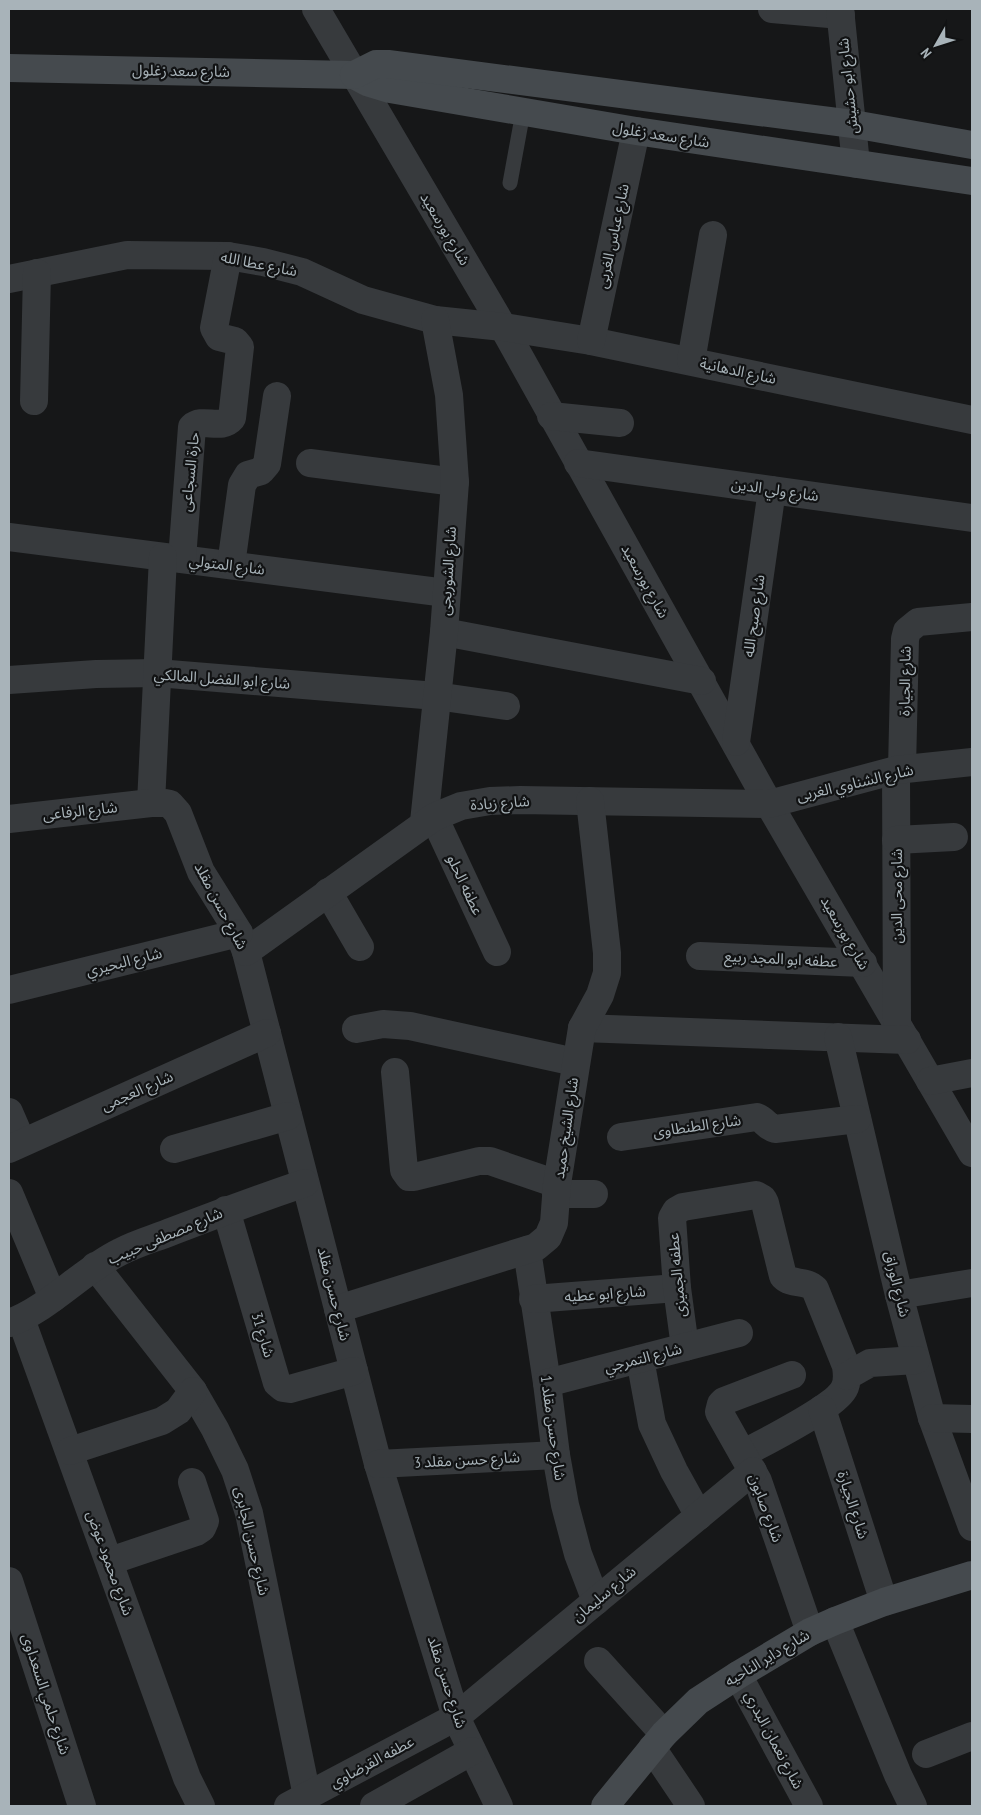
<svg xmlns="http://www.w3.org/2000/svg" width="981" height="1815" viewBox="0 0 981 1815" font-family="'PT Sans Narrow','Noto Sans Arabic',sans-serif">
<rect width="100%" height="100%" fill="#161718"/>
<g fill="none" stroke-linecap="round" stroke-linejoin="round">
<path stroke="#373a3d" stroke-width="15" d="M510,183L523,112"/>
<g stroke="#373a3d" stroke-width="28">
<path d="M316,9L503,327L769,804L972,1153"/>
<path d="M772,9L841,15"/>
<path d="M840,9L856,164"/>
<path d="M9,279L127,255L228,256L263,262L302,272L363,300L435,320L503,327L591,341L972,420"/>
<path d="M591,341L636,131"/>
<path d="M691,361L713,235"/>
<path d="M34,401L37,273"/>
<path d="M551,416L620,423"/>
<path d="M310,463L455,482"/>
<path d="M578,463L972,518"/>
<path d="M9,537L446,593"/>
<path d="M182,559L192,427C203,417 221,431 232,418L240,347L235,341L219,337L214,328L228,256"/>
<path d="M231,565L242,485L248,475L261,471L267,464L277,396"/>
<path d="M444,632L702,681"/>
<path d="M9,680L96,674L157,673L436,696L506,706"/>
<path d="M736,742L772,490"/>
<path d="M902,769L905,639L907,631L918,622L972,617"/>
<path d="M896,770L897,1022"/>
<path d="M151,803L163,557"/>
<path d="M434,817L497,952"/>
<path d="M9,819L151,803H165L170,804L178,813L201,872L239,933L246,952L378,1464L456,1717L499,1806"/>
<path d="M424,822L444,632L455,482L449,395L435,320"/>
<path d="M896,840L954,837"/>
<path d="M328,892L360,947"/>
<path d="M246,952L434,817L461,806L490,801L520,800L769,804L896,770L972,762"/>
<path d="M700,956L863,963"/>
<path d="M9,990L239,933"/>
<path d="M582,1028L907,1040"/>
<path d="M356,1029L383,1024L410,1026L575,1062"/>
<path d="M838,1037L899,1295L932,1418L972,1527"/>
<path d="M395,1072L404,1170L409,1177H414L479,1161H490L557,1184"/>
<path d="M930,1081L972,1073"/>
<path d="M9,1112L22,1142"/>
<path d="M621,1137L757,1117C765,1120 767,1127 775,1129L857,1119"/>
<path d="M9,1149L267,1033"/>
<path d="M174,1149L288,1116"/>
<path d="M9,1193L53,1298"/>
<path d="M556,1194H594"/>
<path d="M226,1210L277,1383L283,1388L290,1389L354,1371"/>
<path d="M527,1250L547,1383L556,1455L565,1505L578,1554L596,1601"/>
<path d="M95,1266L193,1391L215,1429L235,1470L249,1513L307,1796"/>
<path d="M899,1295L972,1283"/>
<path d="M533,1299L677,1288"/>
<path d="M338,1309L536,1247L548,1237L554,1223L557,1184L582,1028L600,995L607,973V953L590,801"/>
<path d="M21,1319L187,1778L201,1806"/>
<path d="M9,1323C50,1308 81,1271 120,1252C137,1243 156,1238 173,1231C217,1214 261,1198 305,1183"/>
<path d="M685,1347L677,1288L672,1218L676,1211L683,1207L756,1195L763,1199L765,1203L783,1276C793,1286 805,1279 815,1289L846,1366C847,1373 848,1382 844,1389C834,1408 764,1442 743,1454"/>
<path d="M640,1359L652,1424L674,1471L699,1516"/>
<path d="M792,1375L724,1401L721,1404L719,1412L758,1481L810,1632"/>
<path d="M847,1376L870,1363L916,1360"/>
<path d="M547,1383L739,1333"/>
<path d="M822,1409L884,1602"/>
<path d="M932,1418L972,1419"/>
<path d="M70,1451L162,1421L178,1411L193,1391"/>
<path d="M378,1464L556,1455"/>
<path d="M110,1561L196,1532L202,1528L205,1521L192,1482"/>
<path d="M9,1581L82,1806"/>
<path d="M835,1621L898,1775L913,1806"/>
<path d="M598,1661L664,1734"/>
<path d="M738,1675L809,1806"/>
<path d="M652,1748L691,1806"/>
<path d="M926,1754L972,1736"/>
<path d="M288,1806L456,1717L753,1471"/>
<path d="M374,1806L472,1751"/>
</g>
<g stroke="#454a4e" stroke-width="28">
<path d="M9,68L354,75L367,82L390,89L636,131L972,181"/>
<path d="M354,75L376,64H388L853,124L972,145"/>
<path d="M605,1806L664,1734L698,1701L738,1675L810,1632L835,1621L884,1602L972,1575"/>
</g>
</g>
<g text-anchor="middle" stroke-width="4.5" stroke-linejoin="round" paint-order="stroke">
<g font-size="15" fill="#a8b3b9" stroke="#111213">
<text transform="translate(181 71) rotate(1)" y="5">شارع سعد زغلول</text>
<text transform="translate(848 86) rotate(-96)" y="5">شارع ابو حشيش</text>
<text transform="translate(661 135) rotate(9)" y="5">شارع سعد زغلول</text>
<text transform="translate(445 229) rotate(59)" y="5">شارع بورسعيد</text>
<text transform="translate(613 236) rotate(-78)" y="5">شارع عباس الغربى</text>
<text transform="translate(259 264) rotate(11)" y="5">شارع عطا الله</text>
<text transform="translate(738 371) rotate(12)" y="5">شارع الدهانية</text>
<text transform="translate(190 472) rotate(-84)" y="5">حارة السجاعى</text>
<text transform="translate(775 490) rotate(8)" y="5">شارع ولي الدين</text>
<text transform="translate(227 565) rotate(7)" y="5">شارع المتولي</text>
<text transform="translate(448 571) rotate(-86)" y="5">شارع الشوربجى</text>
<text transform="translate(645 581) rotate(61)" y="5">شارع بورسعيد</text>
<text transform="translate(754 616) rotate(-82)" y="5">شارع صبح الله</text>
<text transform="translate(222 679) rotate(4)" y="5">شارع ابو الفضل المالكي</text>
<text transform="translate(905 681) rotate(-89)" y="5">شارع الجيارة</text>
<text transform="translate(855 783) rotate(-13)" y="5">شارع الشناوي الغربى</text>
<text transform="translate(500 803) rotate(-4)" y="5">شارع زيادة</text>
<text transform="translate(80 811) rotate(-6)" y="5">شارع الرفاعى</text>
<text transform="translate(465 885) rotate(65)" y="5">عطفه الحلو</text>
<text transform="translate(897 896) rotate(-90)" y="5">شارع محى الدين</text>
<text transform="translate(221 906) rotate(62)" y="5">شارع حسن مقلد</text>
<text transform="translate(845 933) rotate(60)" y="5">شارع بورسعيد</text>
<text transform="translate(781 959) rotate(3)" y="5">عطفه ابو المجد ربيع</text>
<text transform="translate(124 962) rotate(-14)" y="5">شارع البحيري</text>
<text transform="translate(137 1091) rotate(-24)" y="5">شارع العجمى</text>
<text transform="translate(697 1126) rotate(-8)" y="5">شارع الطنطاوى</text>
<text transform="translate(566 1128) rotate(-82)" y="5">شارع الشيخ حميد</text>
<text transform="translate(165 1236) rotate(-23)" y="5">شارع مصطفى حبيب</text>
<text transform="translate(677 1275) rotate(-95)" y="5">عطفه الجميزى</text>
<text transform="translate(897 1284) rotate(76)" y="5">شارع الوراق</text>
<text transform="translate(334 1294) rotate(76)" y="5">شارع حسن مقلد</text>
<text transform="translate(605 1294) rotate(-4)" y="5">شارع ابو عطيه</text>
<text transform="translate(263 1335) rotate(73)" y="5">شارع 31</text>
<text transform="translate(643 1358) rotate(-14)" y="5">شارع التمرجي</text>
<text transform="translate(553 1428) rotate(82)" y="5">شارع حسن مقلد 1</text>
<text transform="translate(467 1460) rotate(-3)" y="5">شارع حسن مقلد 3</text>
<text transform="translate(853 1505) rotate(72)" y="5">شارع الجيارة</text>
<text transform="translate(766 1508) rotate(70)" y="5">شارع صابون</text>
<text transform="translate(252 1541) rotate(77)" y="5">شارع حسن الجابرى</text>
<text transform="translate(110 1563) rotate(70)" y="5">شارع محمود عوض</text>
<text transform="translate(604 1594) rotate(-40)" y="5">شارع سليمان</text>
<text transform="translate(767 1658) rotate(-31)" y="5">شارع داير الناحيه</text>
<text transform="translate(447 1682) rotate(72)" y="5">شارع حسن مقلد</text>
<text transform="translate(46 1694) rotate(72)" y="5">شارع حلمي السعداوى</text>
<text transform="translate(774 1740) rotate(62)" y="5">شارع نعمان البدري</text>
<text transform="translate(372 1762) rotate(-28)" y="5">عطفه القرضاوي</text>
</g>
</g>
<rect width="981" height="1815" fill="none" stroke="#a8b3b9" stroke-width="20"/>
<g transform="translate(936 45) rotate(231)" stroke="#111213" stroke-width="4" paint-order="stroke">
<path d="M0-4L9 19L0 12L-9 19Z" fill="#a8b3b9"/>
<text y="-8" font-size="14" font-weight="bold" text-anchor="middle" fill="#a8b3b9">N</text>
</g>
</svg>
